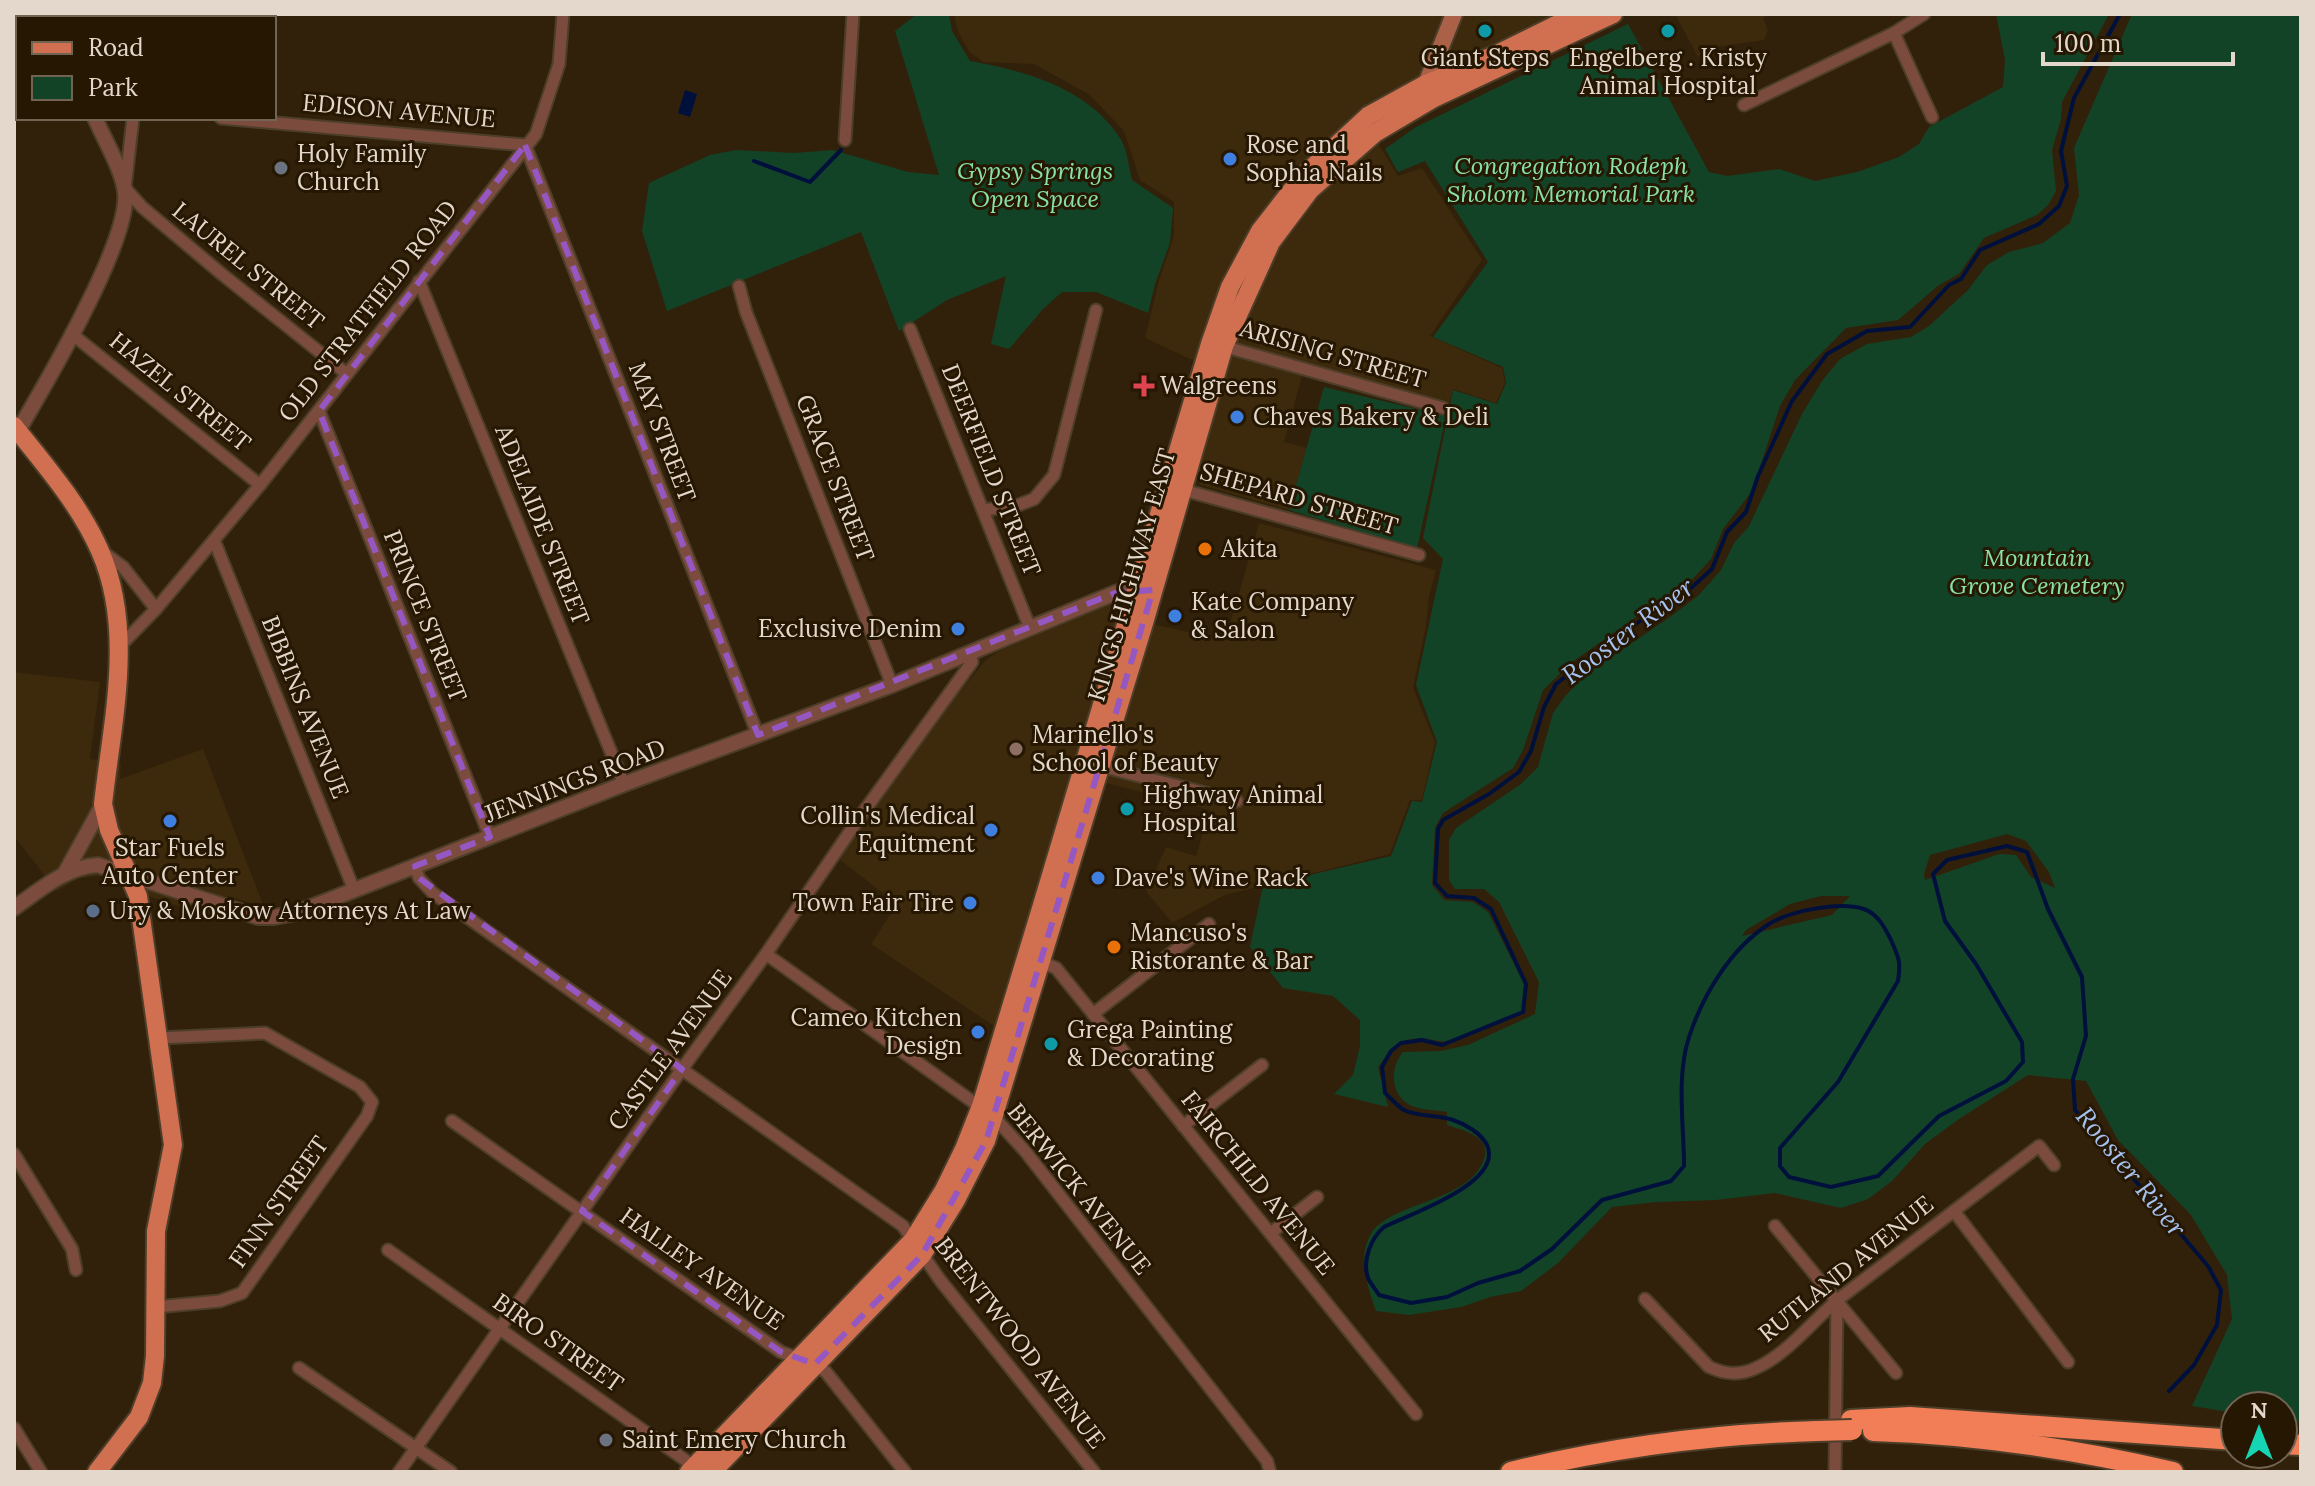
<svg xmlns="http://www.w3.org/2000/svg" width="2315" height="1486" viewBox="0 0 2315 1486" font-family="Lora,serif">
<rect width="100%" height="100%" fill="#31210a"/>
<g fill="#3d290b">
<path d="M954,14H1550L1551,17L1413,86L1361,115L1398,176L1422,168L1482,260L1430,336L1502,368L1505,383L1496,403L1453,389L1448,408L1390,387L1305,365L1284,442L1307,448L1289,510L1201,485L1195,480L1230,365L1190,359L1145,338L1159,280L1174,236V202L1140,180L1124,131L1090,95L1034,64L984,62L970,53L958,32Z"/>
<path d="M1675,14H1770L1763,18L1768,30L1764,40L1710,48L1698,57Z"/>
<path d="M1259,523L1436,570L1429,596L1426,626L1413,688L1435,742L1422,800H1410L1390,854L1225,895L1172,923L1146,891L1166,847L1196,856L1210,810L1106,783L1152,624L1219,639L1220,635H1227Z"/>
<path d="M1109,604H1117L1114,615L1118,616L994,1026L871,944L897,904L839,859L931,726L986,660L999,651Z"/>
<path d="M14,672L100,682L90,759L121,763L120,779L203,749L264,907L227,896L222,921L125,888L119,881L101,876L79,878L57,891L14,836Z"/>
</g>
<g fill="#134327" fill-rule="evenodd">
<path d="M917,14H949L952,31L970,61C1025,71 1087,87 1120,138C1127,149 1129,167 1132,180L1173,208L1170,243L1155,284L1148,313L1096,292H1062L1043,309L1009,349L991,344L1006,276L947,300L899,331L861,232L667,311L642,231L649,183L710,155L736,150L794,153L833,150L908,172L939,175L895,31Z"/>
<path d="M1996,14H2109L2062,102L2061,119L2052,150L2056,191L2048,205L2037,215L1984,238L1959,274L1939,285L1898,320L1846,328L1795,380L1780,406L1752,491L1723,529L1711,559L1688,584L1650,607L1571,663L1543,690L1523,750L1513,768L1443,813L1435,827L1432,885L1444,900L1473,902L1488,912L1524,984L1522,1011C1497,1022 1473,1036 1446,1041C1440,1042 1435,1040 1428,1039C1404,1035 1389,1048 1378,1068L1388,1107L1334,1094L1353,1075L1360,1046V1020L1333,996L1283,988L1250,947L1263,886L1391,856L1412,801L1422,802L1437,742L1416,685L1443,559L1423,538L1453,390L1497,404L1506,383L1503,367L1433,337L1488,262L1425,161L1398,172L1385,149L1416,127L1628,24L1709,172L1727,176L1779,169L1815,181L1857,172L1899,157L1919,144L1929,127L2003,87L2005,60Z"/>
<path d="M2132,14H2301V1422L2283,1420V1406H2235V1413L2192,1406L2232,1319L2227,1275L2191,1215L2118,1140L2086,1081L2028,1075L1959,1119L1925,1144L1892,1181L1868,1199L1841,1208L1775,1193L1716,1200L1656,1202L1612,1207L1558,1263L1521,1291L1490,1297L1461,1307L1409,1315L1376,1311C1368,1288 1357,1257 1371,1234C1390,1202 1465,1203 1483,1162C1494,1137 1465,1131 1447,1125V1112C1436,1110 1417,1110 1408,1104C1389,1092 1391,1066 1403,1052L1441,1051L1468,1045L1535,1014L1539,982L1499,902L1484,889H1455L1449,880V840L1456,828L1521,784L1538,767L1553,713L1566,695L1588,673L1670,617L1699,595L1721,570L1734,543L1749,526L1802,414L1822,381L1840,359L1867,344L1911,337L1929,326L1968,290L1987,265L2009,252L2043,243L2070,223L2079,195L2074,148ZM2007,834L2026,841L2049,872L2055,888L2031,877L2016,855L1999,854L1925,880L1924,874L1930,855ZM1821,896H1850L1832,915L1742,936L1746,930L1790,904Z"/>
<path d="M1324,387L1446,416L1417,548L1289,510Z"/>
</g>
<path fill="#00103d" d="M685,90L697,94L690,117L678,113Z"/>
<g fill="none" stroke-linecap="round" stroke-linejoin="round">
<g stroke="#00103d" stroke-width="4">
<path d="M2120,14L2074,98L2061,151L2067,186L2059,206L2039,224L1980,250L1961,279L1949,285L1910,327L1867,331L1827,354L1792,401L1758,476L1746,512L1727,532L1712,569L1691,588L1652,612L1556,684L1544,707L1531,751L1519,772L1489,794L1443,820L1438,829L1435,883L1447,896L1474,898L1491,909L1526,984L1523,1012L1442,1045L1422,1040L1401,1043L1391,1051L1382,1067L1385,1093C1391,1098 1397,1106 1404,1110C1418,1117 1438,1115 1453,1120C1465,1124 1481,1133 1487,1145C1504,1183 1410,1214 1384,1227C1371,1238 1362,1260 1368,1278C1370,1283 1376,1290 1379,1295L1411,1303L1447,1297L1478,1283L1520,1271L1552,1249L1602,1200L1671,1181L1684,1166C1684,1125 1676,1077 1689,1037C1703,995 1730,949 1769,924C1790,911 1839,901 1864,909C1878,914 1885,928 1891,940C1899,958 1901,962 1898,981L1838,1082L1780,1148V1166L1789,1177L1831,1187L1878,1176L1939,1116L2006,1081L2023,1062L2022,1042L1976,964L1945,921L1933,874L1947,860L2007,846L2027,852L2048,909L2082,977L2086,1036L2073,1079L2075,1110L2208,1266L2221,1290L2217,1325L2194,1365L2169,1391"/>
<path d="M754,161L810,182L841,150"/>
</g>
<g stroke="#4d3e29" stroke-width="15">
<g id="minor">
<path d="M1924,14L1894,33L1932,117"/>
<path d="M1744,105L1894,33"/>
<path d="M133,118L125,188L142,207L223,275L347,374"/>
<path d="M221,118L525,145L758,735"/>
<path d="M845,140L853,14"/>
<path d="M419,281L624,784"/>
<path d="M739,286L746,312L892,685"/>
<path d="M910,329L1030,628"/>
<path d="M72,334L260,485"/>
<path d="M1219,345L1443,408"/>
<path d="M319,411L490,837"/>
<path d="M1180,489L1419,555"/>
<path d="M983,510L1016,506L1034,499L1054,475L1096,310"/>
<path d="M214,540L354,890"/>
<path d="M103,552L123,567L156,609"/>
<path d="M120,646L156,609L260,485L536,134L559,64L563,14"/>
<path d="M1096,765L1237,801"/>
<path d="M415,866L419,878L433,893L903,1226L940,1280L1094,1472"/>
<path d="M766,954L994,1117L1025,1151L1267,1461L1270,1472"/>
<path d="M1035,960L1056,968L1416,1414"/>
<path d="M1093,1014L1209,924"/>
<path d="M452,1121L781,1352L815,1364L826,1372L905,1472"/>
<path d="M1183,1126L1262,1065"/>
<path d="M14,1154L72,1249L76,1270"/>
<path d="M1954,1211L2068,1362"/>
<path d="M1775,1226L1896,1373"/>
<path d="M1271,1233L1317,1197"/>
<path d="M388,1250L702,1472"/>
<path d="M1645,1299L1709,1367C1725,1374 1739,1376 1756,1368C1788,1354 1813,1320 1840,1298C1906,1247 1973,1197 2039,1146L2054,1165"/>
<path d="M156,1307L220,1301L242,1293L367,1116L372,1102L360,1087L265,1033L159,1038"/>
<path d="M299,1368L451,1472"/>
<path d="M14,1428L41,1472"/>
<path d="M399,1472L682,1069L766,954L862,814L972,662L971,653"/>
<path d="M1835,1472L1837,1301"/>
</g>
</g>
<g stroke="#4d3e29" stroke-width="18">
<g id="tertiary">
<path d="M69,18V14"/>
<path d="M18,431C45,385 131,240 125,192C123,171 104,139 95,118"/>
<path d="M65,873L103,804"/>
<path d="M14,908C40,890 65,867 98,865L258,917H274L296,913L624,784L892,685L1115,593L1138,587L1145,589"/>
</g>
</g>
<g stroke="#4d3e29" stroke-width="20">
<path id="secondary" d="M1430,90L1426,84L1454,14"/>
</g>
<g stroke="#4d3e29" stroke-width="22">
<g id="primary">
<path d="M14,426C45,465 80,505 100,551C135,630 112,722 103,804L109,830L138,896L173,1145L156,1231L155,1356L152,1383L139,1417L97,1472"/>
<path d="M689,1472L913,1240L944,1190L964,1149L981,1106L1042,905L1210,344L1230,287L1260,231L1302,177L1368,116L1426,84L1495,55L1578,14"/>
<path d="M712,1472L922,1255L956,1200L986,1141L1144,623L1224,346L1271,242L1310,190L1375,133L1434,98L1613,14"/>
</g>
</g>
<g stroke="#4d3e29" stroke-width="24">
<g id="motorway">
<path d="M1851,1420L1910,1417L2235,1440"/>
<path d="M1873,1431C1975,1434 2074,1449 2173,1472"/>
<path d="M2283,1444L2301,1445"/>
<path d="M1511,1472C1612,1447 1714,1434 1817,1431"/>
</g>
</g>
<use href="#minor" stroke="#7b4c3d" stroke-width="11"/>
<use href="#tertiary" stroke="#7b4c3d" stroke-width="14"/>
<use href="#secondary" stroke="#ab6148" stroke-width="16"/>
<use href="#primary" stroke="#d07050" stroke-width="18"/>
<use href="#motorway" stroke="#f17e57" stroke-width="20"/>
<g stroke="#4d3e29" stroke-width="24" stroke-linecap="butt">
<path id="motorway-bridge" d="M1817,1431L1852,1430"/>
</g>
<use href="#motorway-bridge" stroke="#f17e57" stroke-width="20"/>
</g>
<path fill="none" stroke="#9557c2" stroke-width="6" stroke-dasharray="16 10" stroke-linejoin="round" d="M525,145L758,735L1115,593L1153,590L986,1141L922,1255L815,1364L781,1352L582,1211L682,1069L419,878L415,866L490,837L319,411Z"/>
<g fill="#0f9aa8" stroke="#261702" stroke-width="3">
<circle cx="1485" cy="31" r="8"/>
<circle cx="1668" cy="31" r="8"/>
<circle cx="1127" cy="809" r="8"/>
<circle cx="1051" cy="1044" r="8"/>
</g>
<g fill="#3f7fe0" stroke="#261702" stroke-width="3">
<circle cx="1230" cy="159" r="8"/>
<circle cx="1237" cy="417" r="8"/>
<circle cx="1175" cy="616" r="8"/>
<circle cx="958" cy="629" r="8"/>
<circle cx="170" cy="821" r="8"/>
<circle cx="991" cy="830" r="8"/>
<circle cx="1098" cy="878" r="8"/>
<circle cx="970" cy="903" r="8"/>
<circle cx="978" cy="1032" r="8"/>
</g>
<g fill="#6b7280" stroke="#261702" stroke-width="3">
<circle cx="281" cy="168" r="8"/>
<circle cx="606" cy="1440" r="8"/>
</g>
<path fill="#e0444e" stroke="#261702" stroke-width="3" d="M1140 374h8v8h8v8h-8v8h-8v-8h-8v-8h8z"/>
<g fill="#e8710a" stroke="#261702" stroke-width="3">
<circle cx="1205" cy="549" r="8"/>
<circle cx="1114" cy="947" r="8"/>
</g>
<circle fill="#8d6e63" stroke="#261702" stroke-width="3" cx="1016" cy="749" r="8"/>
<circle fill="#5c6f8a" stroke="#261702" stroke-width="3" cx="93" cy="911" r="8"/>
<g text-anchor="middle" stroke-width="6" stroke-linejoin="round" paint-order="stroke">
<g font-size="24" fill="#e3d8cb" stroke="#261702" text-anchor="start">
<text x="1485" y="66" text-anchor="middle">Giant Steps</text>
<text x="1668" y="66" text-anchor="middle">Engelberg . Kristy<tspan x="1668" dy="28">Animal Hospital</tspan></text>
<text x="1246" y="153">Rose and<tspan x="1246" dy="28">Sophia Nails</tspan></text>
<text x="297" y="162">Holy Family<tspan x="297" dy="28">Church</tspan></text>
<text x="1160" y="394">Walgreens</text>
<text x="1253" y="425">Chaves Bakery &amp; Deli</text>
<text x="1221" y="557">Akita</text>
<text x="1191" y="610">Kate Company<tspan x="1191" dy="28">&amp; Salon</tspan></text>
<text x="942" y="637" text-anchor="end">Exclusive Denim</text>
<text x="1032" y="743">Marinello's<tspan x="1032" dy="28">School of Beauty</tspan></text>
<text x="1143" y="803">Highway Animal<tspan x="1143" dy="28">Hospital</tspan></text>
<text x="975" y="824" text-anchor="end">Collin's Medical<tspan x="975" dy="28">Equitment</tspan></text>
<text x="170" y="856" text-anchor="middle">Star Fuels<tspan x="170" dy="28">Auto Center</tspan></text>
<text x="1114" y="886">Dave's Wine Rack</text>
<text x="954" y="911" text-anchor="end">Town Fair Tire</text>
<text x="109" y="919">Ury &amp; Moskow Attorneys At Law</text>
<text x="1130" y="941">Mancuso's<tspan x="1130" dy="28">Ristorante &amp; Bar</tspan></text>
<text x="962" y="1026" text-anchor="end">Cameo Kitchen<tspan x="962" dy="28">Design</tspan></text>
<text x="1067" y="1038">Grega Painting<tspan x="1067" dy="28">&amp; Decorating</tspan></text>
<text x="622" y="1448">Saint Emery Church</text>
</g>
<g font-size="24" fill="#e3d8cb" stroke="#261702">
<text transform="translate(399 111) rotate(5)" y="8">EDISON AVENUE</text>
<text transform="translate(248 266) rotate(39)" y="8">LAUREL STREET</text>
<text transform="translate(368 311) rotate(-52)" y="8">OLD STRATFIELD ROAD</text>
<text transform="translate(1333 354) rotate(16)" y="8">ARISING STREET</text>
<text transform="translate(180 392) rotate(39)" y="8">HAZEL STREET</text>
<text transform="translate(662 432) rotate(69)" y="8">MAY STREET</text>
<text transform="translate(991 470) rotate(68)" y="8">DEERFIELD STREET</text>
<text transform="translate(835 478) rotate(69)" y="8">GRACE STREET</text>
<text transform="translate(1299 499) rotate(16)" y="8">SHEPARD STREET</text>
<text transform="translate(542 525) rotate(68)" y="8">ADELAIDE STREET</text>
<text transform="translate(1132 575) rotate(-74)" y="8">KINGS HIGHWAY EAST</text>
<text transform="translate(425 616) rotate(68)" y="8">PRINCE STREET</text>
<text transform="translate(305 707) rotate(68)" y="8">BIBBINS AVENUE</text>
<text transform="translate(575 781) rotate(-21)" y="8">JENNINGS ROAD</text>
<text transform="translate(670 1050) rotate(-54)" y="8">CASTLE AVENUE</text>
<text transform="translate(1258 1183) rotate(51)" y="8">FAIRCHILD AVENUE</text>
<text transform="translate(1079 1189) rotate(51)" y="8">BERWICK AVENUE</text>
<text transform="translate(279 1202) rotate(-55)" y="8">FINN STREET</text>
<text transform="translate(702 1269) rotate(35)" y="8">HALLEY AVENUE</text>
<text transform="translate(1846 1269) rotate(-39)" y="8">RUTLAND AVENUE</text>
<text transform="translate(558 1343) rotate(35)" y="8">BIRO STREET</text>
<text transform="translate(1020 1343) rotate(52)" y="8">BRENTWOOD AVENUE</text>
</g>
<g font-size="24" font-style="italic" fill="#87e2a7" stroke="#261702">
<text x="1571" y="174">Congregation Rodeph<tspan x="1571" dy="28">Sholom Memorial Park</tspan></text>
<text x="1035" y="179">Gypsy Springs<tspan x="1035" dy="28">Open Space</tspan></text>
<text x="2037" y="566">Mountain<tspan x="2037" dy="28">Grove Cemetery</tspan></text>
</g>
<g font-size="26" font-style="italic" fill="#a5c2f0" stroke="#261702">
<text transform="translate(1628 631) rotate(-37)" y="9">Rooster River</text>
<text transform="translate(2131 1172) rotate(51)" y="9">Rooster River</text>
</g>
</g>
<rect width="2315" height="1486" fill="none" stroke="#e3d8cb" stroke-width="32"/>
<rect x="16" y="16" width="260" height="104" fill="#261702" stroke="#726452" stroke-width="2"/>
<rect x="32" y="42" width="40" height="12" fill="#d07050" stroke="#726452" stroke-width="2"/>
<text x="88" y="56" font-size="24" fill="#e3d8cb">Road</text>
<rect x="32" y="76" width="40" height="24" fill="#134327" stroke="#726452" stroke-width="2"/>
<text x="88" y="96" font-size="24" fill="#e3d8cb">Park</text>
<g transform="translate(2259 1430)"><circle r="38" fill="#261702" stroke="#726452" stroke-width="2"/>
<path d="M0-6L14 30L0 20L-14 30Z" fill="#16d5b3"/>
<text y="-12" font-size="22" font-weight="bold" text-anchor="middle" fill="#e3d8cb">N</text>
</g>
<path d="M2043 52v12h190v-12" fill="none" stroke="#e3d8cb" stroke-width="4"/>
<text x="2055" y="52" font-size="24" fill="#e3d8cb" stroke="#261702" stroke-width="6" paint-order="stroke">100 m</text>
</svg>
